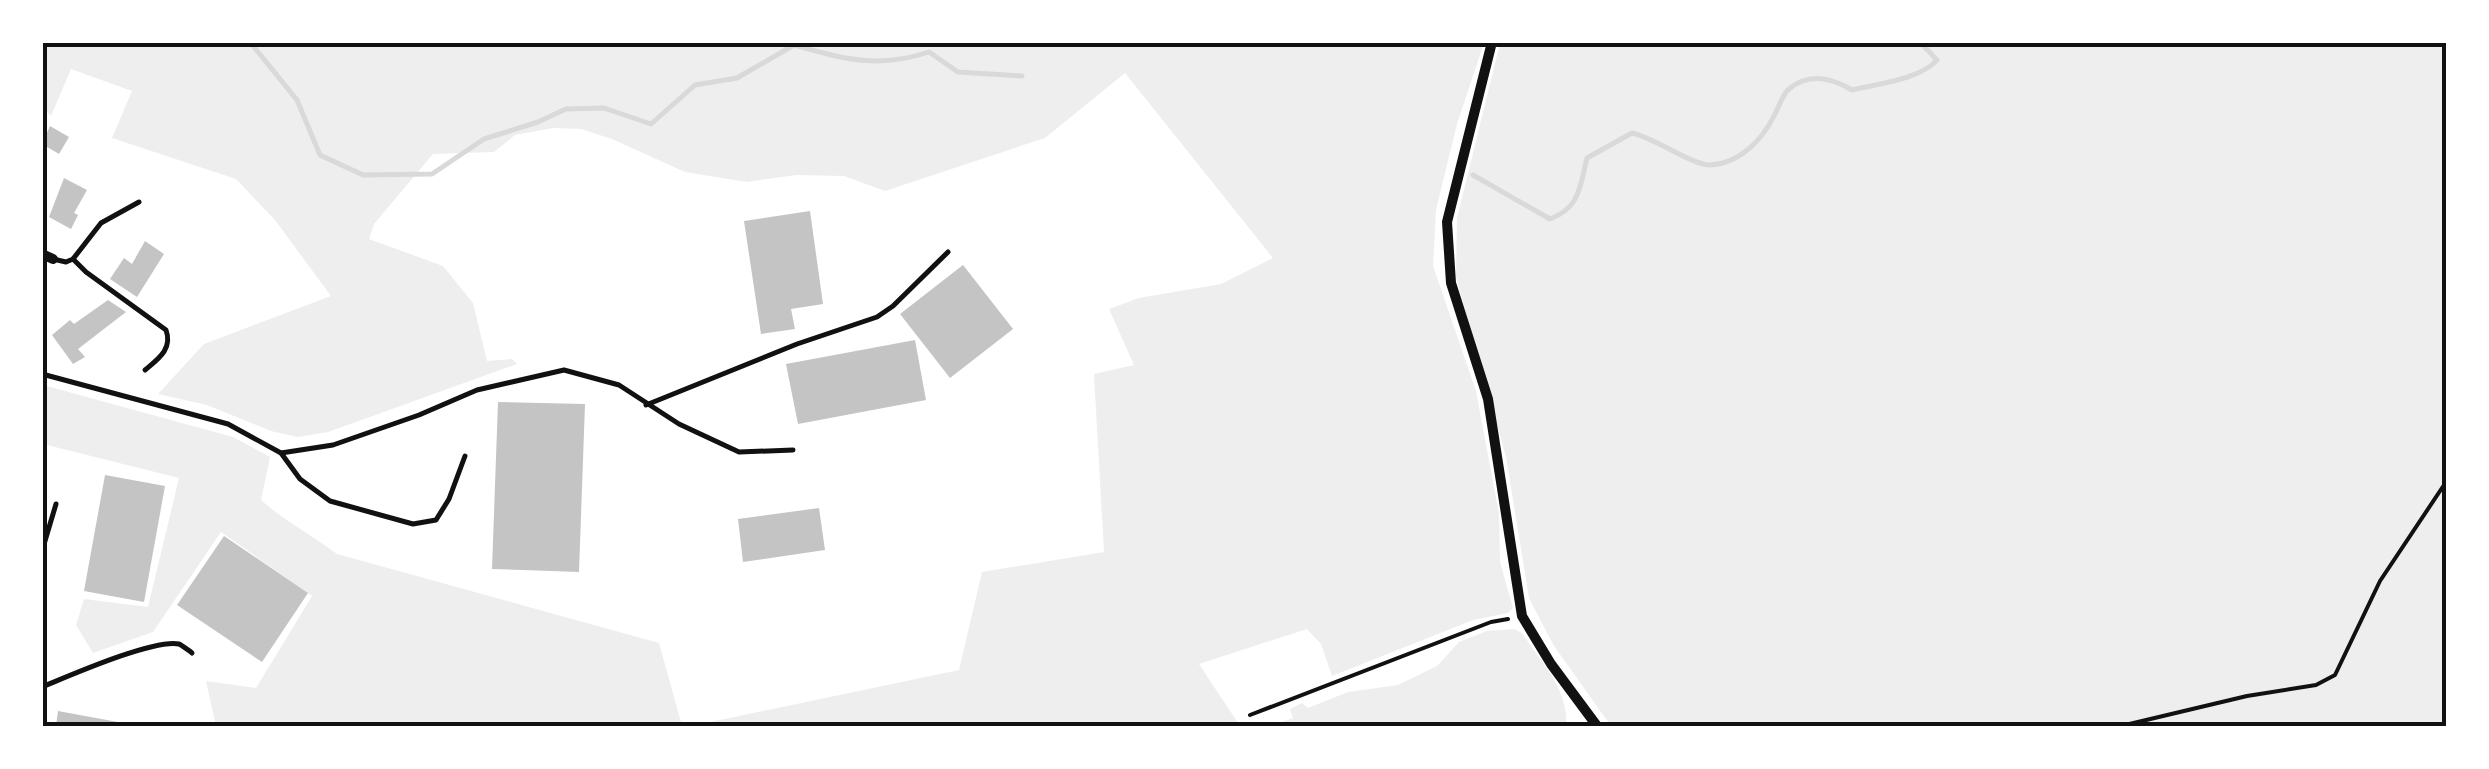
<svg xmlns="http://www.w3.org/2000/svg" width="2489" height="769" viewBox="0 0 2489 769" font-family="'Varela Round',sans-serif">
<rect width="100%" height="100%" fill="#fff"/>
<g fill="#eee">
<path d="M42,43H1484L1457,124L1436,210L1433,266L1476,391L1499,514L1500,562L1513,608L1508,613L1473,620L1332,676L1321,644L1307,629L1199,664L1240,726H691L959,670L982,572L1104,552L1094,374L1134,365L1109,309L1139,298L1221,284L1273,258L1125,73L1045,138L885,191L844,176L796,175L747,182L685,172L612,139L581,129L553,128L515,135L494,152L433,154L374,224L369,239L443,266L473,303L487,361L512,359L517,364L328,432L298,437L271,431L207,405L158,394L204,344L331,296L275,220L236,179L112,138L132,91L71,69L51,116L43,108Z"/>
<path d="M1500,43H2446V726H1611L1554,646L1529,598L1506,457L1456,277L1457,218Z"/>
<path d="M43,385L233,437L270,457L261,500C284,521 312,535 337,554L659,643L682,726H216L206,681L256,688L312,596L221,532L153,632L93,653L76,625L84,599L148,607L179,478L43,444Z"/>
<path d="M1514,629L1522,633C1542,663 1569,690 1566,726H1271L1293,718L1290,709L1302,703L1308,708L1348,692L1398,685L1437,666L1459,642L1487,631Z"/>
</g>
<g fill="none" stroke-linecap="round" stroke-linejoin="round">
<g stroke="#d9d9d9" stroke-width="5">
<path d="M250,42L297,100L320,155L363,175L432,174L484,139L538,122L566,109L604,108L651,124L695,85L737,78L794,45C844,59 878,69 929,52L958,72L1022,76"/>
<path d="M1473,175L1550,219C1580,208 1580,186 1587,158L1632,133C1655,138 1692,165 1710,165C1739,164 1762,140 1774,116C1778,109 1782,95 1789,89C1809,72 1832,78 1852,90C1877,84 1921,79 1937,60L1920,42"/>
</g>
</g>
<g fill="#c4c4c4">
<path d="M50,126L69,137L59,154L42,144Z"/>
<path d="M64,178L87,190L74,213L78,215L71,229L49,217Z"/>
<path d="M810,211L823,304L791,309L795,329L761,334L744,221Z"/>
<path d="M145,241L164,254L137,297L110,279L124,258L132,264Z"/>
<path d="M963,265L1013,329L950,378L900,314Z"/>
<path d="M108,300L126,312L78,349L85,357L73,364L52,335L70,320L74,324Z"/>
<path d="M915,340L926,400L798,424L786,364Z"/>
<path d="M498,402L585,404L579,572L492,569Z"/>
<path d="M105,475L165,486L144,602L84,591Z"/>
<path d="M819,508L825,550L743,562L738,519Z"/>
<path d="M224,536L308,593L262,662L177,605Z"/>
<path d="M58,711L134,725L133,726H56Z"/>
</g>
<g fill="none" stroke-linecap="round" stroke-linejoin="round">
<g stroke="#111" stroke-width="4">
<path d="M1250,715L1491,622L1508,619"/>
<path d="M2121,726L2247,696L2316,685L2335,675L2380,581L2446,482"/>
</g>
<g stroke="#111" stroke-width="5">
<path d="M53,259L66,262L73,259L101,223L139,202"/>
<path d="M73,259L86,272L166,330C173,349 158,359 145,370"/>
<path d="M42,374L228,424L281,453L300,479L330,501L413,524L436,520L449,499L465,456"/>
<path d="M646,405L797,344L877,317L893,306L948,252"/>
<path d="M281,453L333,445L419,415L477,390L564,370L619,385L679,424L739,452L793,450"/>
<path d="M42,551L56,504"/>
<path d="M42,687C69,676 153,639 179,644C181,645 190,651 192,653"/>
</g>
<g stroke="#111" stroke-width="10">
<path d="M1492,42L1447,222L1451,283L1488,399L1522,616L1551,664L1597,726"/>
<path d="M42,254L53,259"/>
</g>
</g>
<rect width="2489" height="769" fill="none" stroke="#ffffff" stroke-width="90"/>
<rect x="45" y="45" width="2399" height="679" fill="none" stroke="#111" stroke-width="4"/>
</svg>
